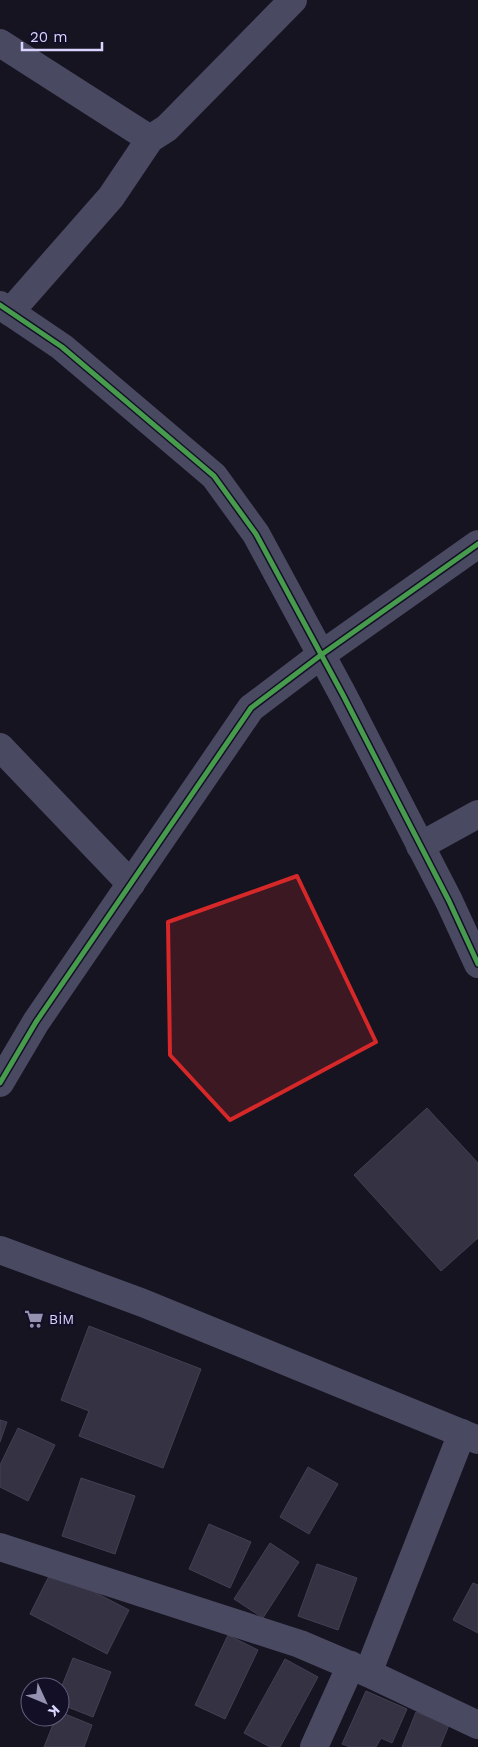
<svg xmlns="http://www.w3.org/2000/svg" width="478" height="1747" viewBox="0 0 478 1747" font-family="'Work Sans',sans-serif">
<rect width="100%" height="100%" fill="#161421"/>
<g fill="#343243" stroke="#433f54">
<path d="M427,1108L478,1163V1238L441,1271L354,1175Z"/>
<path d="M89,1326L201,1369L163,1468L79,1436L89,1411L61,1400Z"/>
<path d="M0,1420L7,1422L0,1442Z"/>
<path d="M18,1428L55,1445L28,1501L0,1487V1465Z"/>
<path d="M308,1467L338,1484L309,1534L280,1517Z"/>
<path d="M81,1478L135,1496L115,1554L62,1536Z"/>
<path d="M209,1524L251,1542L230,1588L189,1569Z"/>
<path d="M270,1543L299,1562L263,1618L234,1599Z"/>
<path d="M317,1564L357,1578L338,1630L298,1616Z"/>
<path d="M52,1570L129,1610L107,1654L30,1614Z"/>
<path d="M473,1583L478,1585V1633L453,1620Z"/>
<path d="M228,1635L258,1650L225,1719L195,1705Z"/>
<path d="M73,1658L111,1672L93,1717L60,1704V1691Z"/>
<path d="M285,1659L318,1677L280,1747H270L244,1733Z"/>
<path d="M366,1691L407,1709L392,1743L381,1738L376,1747H350L342,1744Z"/>
<path d="M60,1712L92,1725L84,1747H44L56,1717H60Z"/>
<path d="M416,1712L449,1725L440,1747H402Z"/>
</g>
<g fill="none" stroke-linecap="round" stroke-linejoin="round">
<g stroke="#4a4962" stroke-width="28">
<path d="M0,43L150,139"/>
<path d="M0,305L62,347L214,476L256,534L343,695L449,901L478,964"/>
<path d="M10,312L111,197L150,139L167,128L293,0"/>
<path d="M0,747L131,884"/>
<path d="M420,846L478,814"/>
<path d="M0,1083L36,1022L251,708L321,655L478,544"/>
<path d="M0,1547L300,1644L368,1673L478,1725"/>
<path d="M368,1673L462,1433"/>
<path d="M314,1747L351,1665"/>
</g>
<path stroke="#4a4962" stroke-width="28" d="M0,1250L143,1303L478,1440"/>
<g stroke="#130f26" stroke-width="8">
<g id="cycleway">
<path d="M0,305L62,347L214,476L256,534L343,695L449,901L478,964"/>
<path d="M0,1083L36,1022L251,708L321,655L478,544"/>
</g>
</g>
<use href="#cycleway" stroke="#469c4c" stroke-width="5"/>
</g>
<path fill="#d62828" fill-opacity="0.2" stroke="#d62828" stroke-width="4" stroke-linejoin="round" d="M297,876L376,1042L230,1120L170,1055L168,922Z"/>
<defs>
<g id="supermarket-bare" transform="scale(1.5)"><path d="M-6-5.5h2.5l.6 2H6L4.5 2H-2.5L-4.4-4H-6ZM-1.5 3.2a1.3 1.3 0 1 0 .1 0ZM3 3.2a1.3 1.3 0 1 0 .1 0Z" fill="#9591b1" stroke="#130f26" stroke-width="2.5" paint-order="stroke"/></g>
</defs>
<g fill-rule="evenodd">
<use href="#supermarket-bare" x="34" y="1319"/>
</g>
<g text-anchor="middle" stroke-width="5" stroke-linejoin="round" paint-order="stroke">
<g font-size="14" fill="#d9d4ff" stroke="#130f26" text-anchor="start">
<text x="49" y="1324">BİM</text>
</g>
</g>
<g transform="translate(45 1702) rotate(134)"><circle r="24" fill="#130f26" stroke="#625e7d"/>
<path d="M0-4L9 19L0 12L-9 19Z" fill="#9591b1"/>
<text y="-8" font-size="14" font-weight="bold" text-anchor="middle" fill="#d9d4ff">K</text>
</g>
<path d="M22 42v8h80v-8" fill="none" stroke="#d9d4ff" stroke-width="2.5"/>
<text x="30" y="42" font-size="15" fill="#d9d4ff" stroke="#130f26" stroke-width="4" paint-order="stroke">20 m</text>
</svg>
